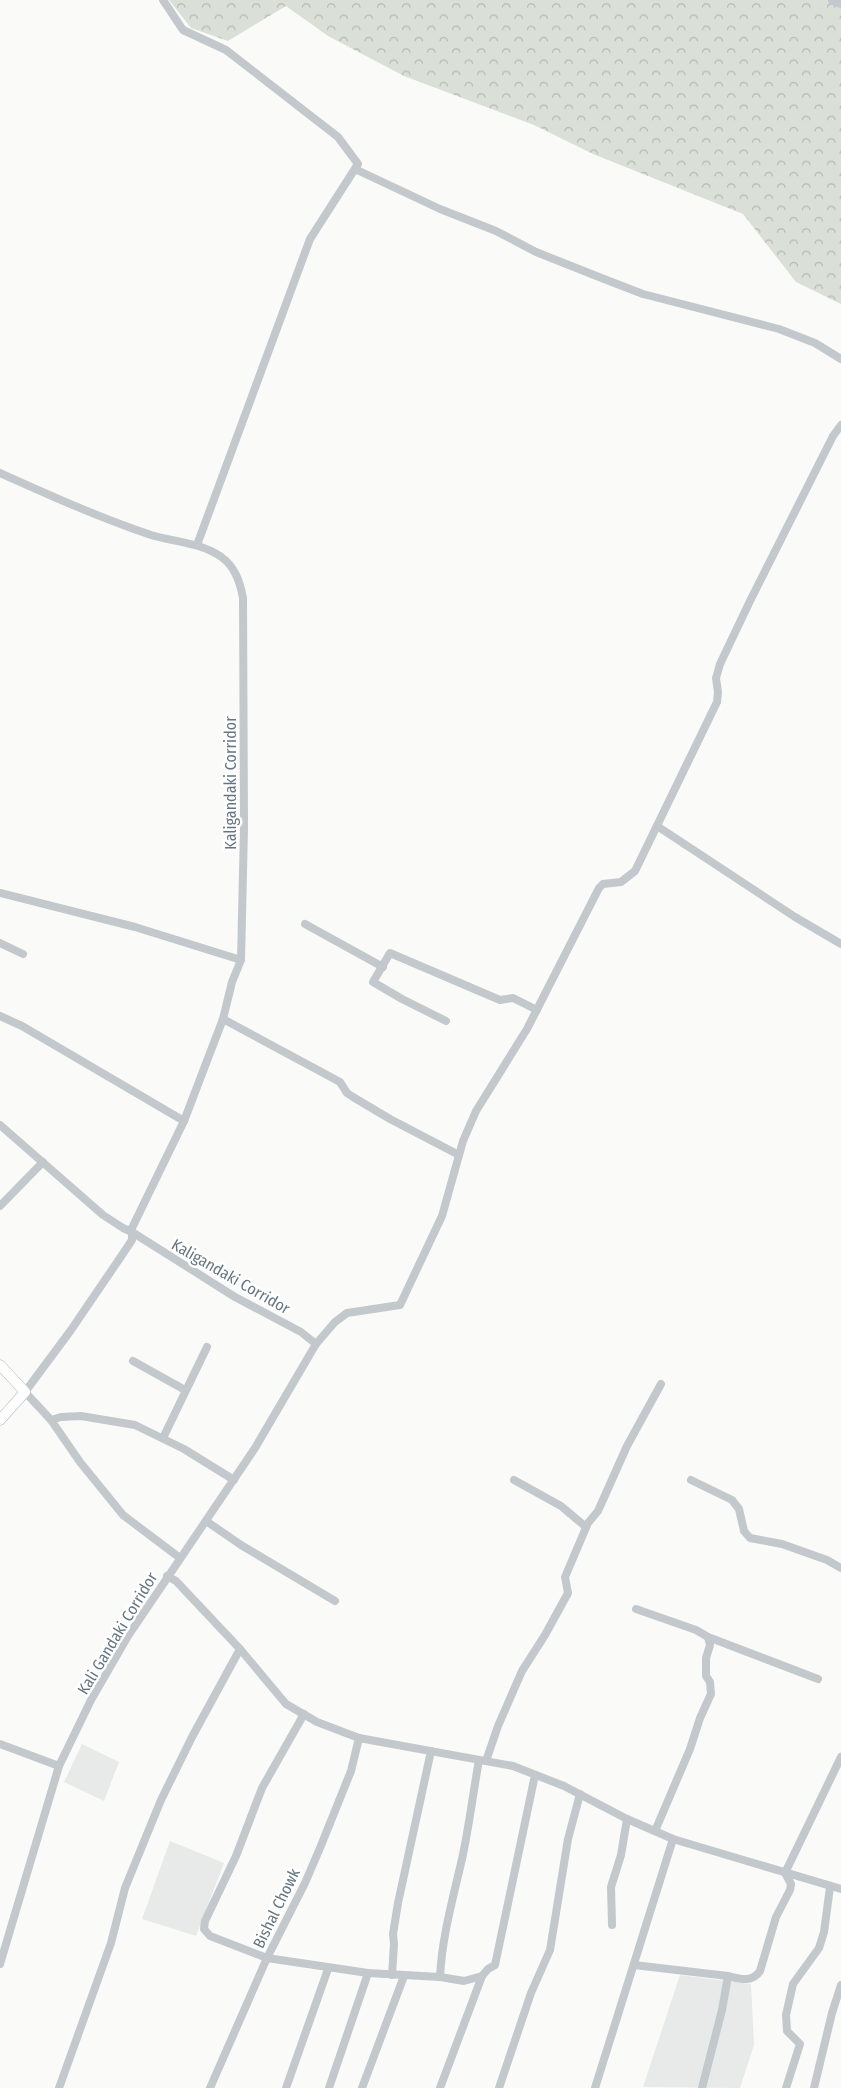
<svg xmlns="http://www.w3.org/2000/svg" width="841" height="2088" viewBox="0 0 841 2088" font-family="'Fira Sans Condensed',sans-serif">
<defs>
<pattern id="forest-crowns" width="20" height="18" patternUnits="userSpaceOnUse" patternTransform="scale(1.25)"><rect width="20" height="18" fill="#dadfd7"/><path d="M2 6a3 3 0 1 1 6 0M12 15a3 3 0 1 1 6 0" fill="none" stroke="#b4b9b4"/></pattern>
</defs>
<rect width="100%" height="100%" fill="#fafaf8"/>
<g fill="#e8e9e9">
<path d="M82,1744L119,1762L104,1801L64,1782Z"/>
<path d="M170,1841L224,1863L196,1936L142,1919Z"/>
<path d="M680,1975L751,1984L754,2045L740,2088L643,2087Z"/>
</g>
<path fill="url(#forest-crowns)" d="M169,0H841V304L796,282L743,214L593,154L534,125L404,76L328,36L286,6L228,41L191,28Z"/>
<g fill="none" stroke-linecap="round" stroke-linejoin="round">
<g stroke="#b3babf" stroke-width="11">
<path id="secondary" d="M0,1365L25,1392L0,1420"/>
</g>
<g stroke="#c3c8cc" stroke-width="8">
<path d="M163,0L183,30L226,50L338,137L358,164L310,239L197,545"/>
<path d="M832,0L841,4"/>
<path d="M355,169L440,209L496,231L536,252L604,279L643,294L779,329L815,343L841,359"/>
<path d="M0,473C49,495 100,518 151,535C175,542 198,542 220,556C235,566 240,582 243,598L244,828L241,960L232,982L223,1019L184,1121L132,1228V1232L235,1297L301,1332L316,1344"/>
<path d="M657,826L795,917L841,944"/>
<path d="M0,893L135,927L241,960"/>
<path d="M305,924L383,967"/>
<path d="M0,943L23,954"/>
<path d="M0,1016L22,1026L184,1121"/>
<path d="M223,1019L340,1082L347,1093L353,1097L390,1119L459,1155"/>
<path d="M446,1021L402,999L373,982L390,953L500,1000L513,998L537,1010"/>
<path d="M0,1125L103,1215L123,1228L132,1232V1240L120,1258L71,1330L25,1392L51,1420L80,1462L123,1515L180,1558"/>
<path d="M0,1206L43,1162"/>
<path d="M133,1361L185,1390"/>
<path d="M51,1420L61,1417L81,1416L135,1425L184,1449L234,1480"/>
<path d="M163,1438L207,1347"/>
<path d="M514,1480L561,1506L586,1527"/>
<path d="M691,1480L732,1500L739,1509L744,1531L750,1538L782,1544L827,1560L841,1568"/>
<path d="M206,1521L241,1545L335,1601"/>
<path d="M167,1576L176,1581L240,1649L286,1704L317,1722L359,1738L513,1766L564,1786L627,1819L673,1839L841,1889"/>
<path d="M636,1609L696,1630L708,1637L710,1645L706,1658V1676L710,1682L711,1694L700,1718L690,1749L655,1831"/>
<path d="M708,1637L818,1679"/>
<path d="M304,1714L262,1788L236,1856L205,1921L204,1929L210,1936L267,1958L368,1973L440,1977C442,1937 453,1898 462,1859C469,1827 473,1793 479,1760"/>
<path d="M0,1744L59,1766"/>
<path d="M486,1761L498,1726L522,1671L545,1635L568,1593L565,1577L588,1523L598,1511L627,1446L661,1384"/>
<path d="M612,1925L611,1887L621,1855L627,1819"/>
<path d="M0,1964L59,1766L91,1700L128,1636L255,1448L316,1344L335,1322L347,1313L400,1305L442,1216L463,1141L476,1111L527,1029L599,888L603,884L621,882L635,871L717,702L718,692L716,678L720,664L750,601L833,436L841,425"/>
<path d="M634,1965L728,1976"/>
<path d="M392,1975L394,1944L393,1934L398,1903L431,1751"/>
<path d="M440,1977L464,1981L482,1976"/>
<path d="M59,2088L111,1943L125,1888L161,1800L192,1737L240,1649"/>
<path d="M210,2088L267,1958L305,1883L320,1848L351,1771L359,1738"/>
<path d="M286,2088L328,1969"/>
<path d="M329,2088L368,1973"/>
<path d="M362,2088L404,1976"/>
<path d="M440,2088L482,1976L488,1969L495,1965L535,1775"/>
<path d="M499,2088L531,1993L550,1950L568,1839L580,1794"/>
<path d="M595,2088L673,1839"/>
<path d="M702,2088L722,2010L728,1976C740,1979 752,1983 760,1971L776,1917L790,1890L791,1884L785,1873L841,1757"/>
<path d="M786,2088L800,2044L787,2031L786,2015L793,1984L819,1948L824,1932L830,1887"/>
<path d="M814,2088L832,2013L841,1985"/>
</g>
<use href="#secondary" stroke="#fff" stroke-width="10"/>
</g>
<g text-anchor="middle" stroke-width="5" stroke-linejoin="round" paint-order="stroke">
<g font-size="16" fill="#657683" stroke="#fff">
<text transform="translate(230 783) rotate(-90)" y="6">Kaligandaki Corridor</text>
<text transform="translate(231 1276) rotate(30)" y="6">Kaligandaki Corridor</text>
<text transform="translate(117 1633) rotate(-59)" y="6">Kali Gandaki Corridor</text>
<text transform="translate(276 1908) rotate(-64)" y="6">Bishal Chowk</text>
</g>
</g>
</svg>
